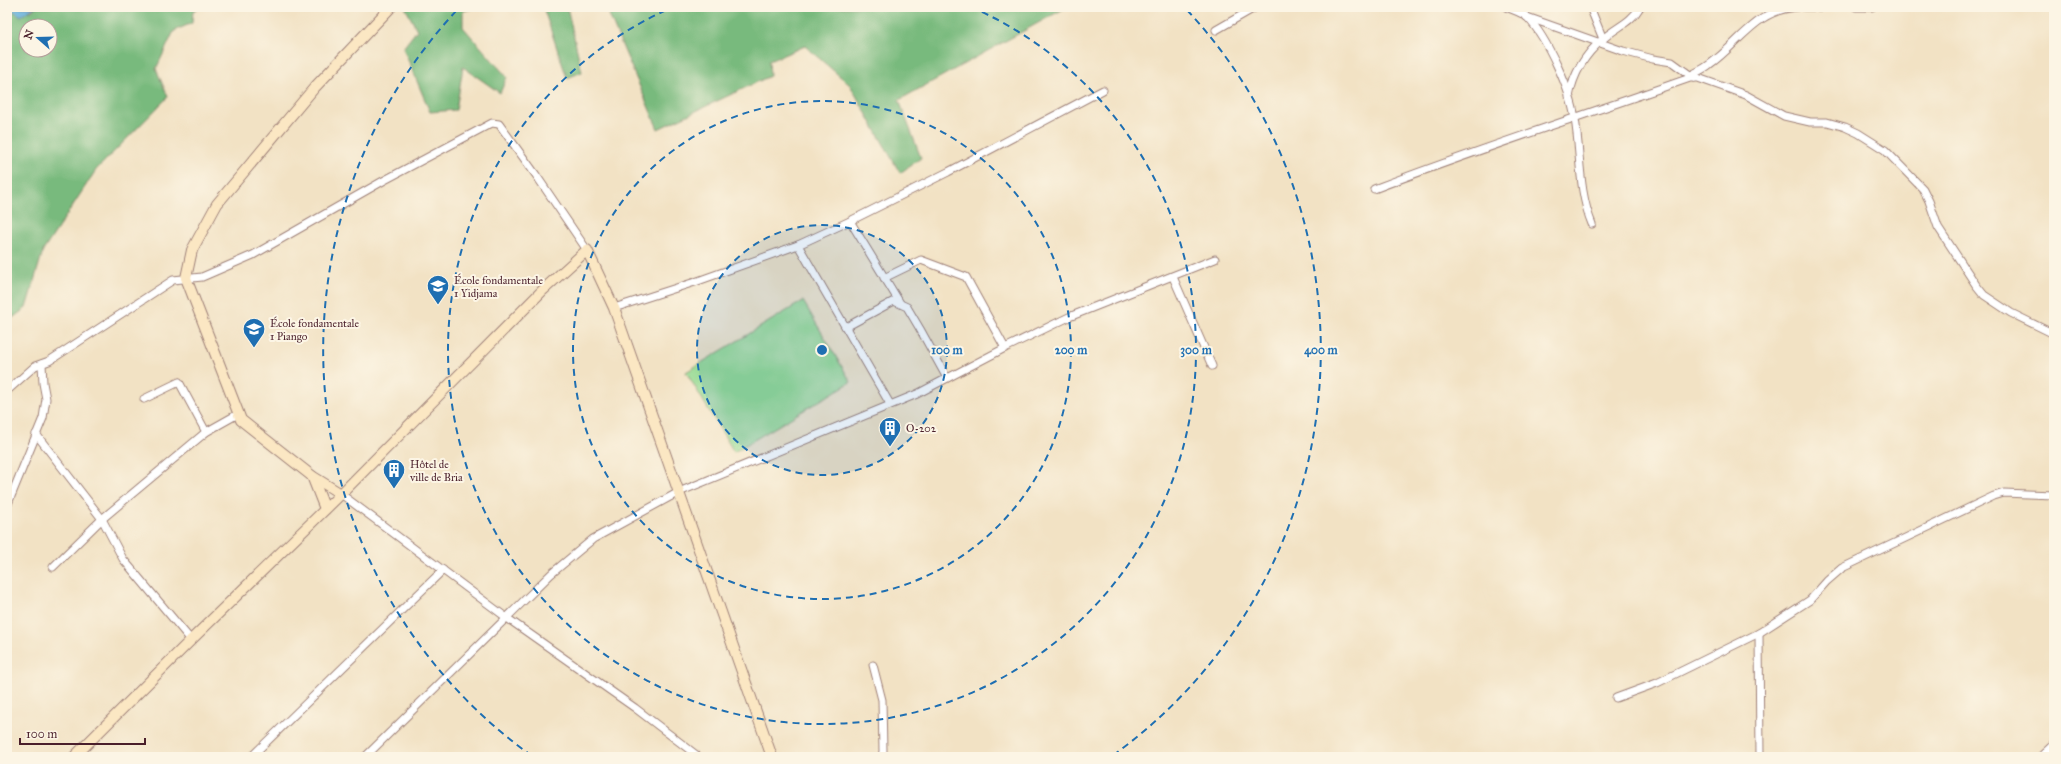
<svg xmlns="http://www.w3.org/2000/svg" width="2061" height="764" viewBox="0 0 2061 764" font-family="'IM FELL Great Primer',serif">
<rect width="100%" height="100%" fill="#fcf5e5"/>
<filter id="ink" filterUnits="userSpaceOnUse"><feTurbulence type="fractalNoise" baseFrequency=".025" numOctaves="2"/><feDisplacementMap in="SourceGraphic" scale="8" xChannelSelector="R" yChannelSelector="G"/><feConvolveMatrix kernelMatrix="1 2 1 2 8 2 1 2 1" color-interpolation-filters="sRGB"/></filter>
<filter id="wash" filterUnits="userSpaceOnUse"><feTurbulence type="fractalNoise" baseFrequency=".012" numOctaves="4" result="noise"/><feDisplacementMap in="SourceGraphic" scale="16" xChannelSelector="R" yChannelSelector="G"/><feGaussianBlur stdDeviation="0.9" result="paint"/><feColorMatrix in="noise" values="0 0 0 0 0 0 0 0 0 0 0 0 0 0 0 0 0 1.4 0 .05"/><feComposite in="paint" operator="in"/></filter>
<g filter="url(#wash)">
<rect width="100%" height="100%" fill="#f2e2c4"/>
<path fill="#95da93" stroke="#707c5f" d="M803,301L851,382L734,452L686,372Z"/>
<g fill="#78ba7d" stroke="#616c54" fill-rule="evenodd">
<path d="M35,7H199L193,11L192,23L174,31L156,69L168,97L96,170L43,251L26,308L7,322V13L12,10L32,11ZM26,26H50V50H26Z"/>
<path d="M405,7H478L463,11V27L507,77L500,93L463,67L456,110L430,112L403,48L417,30Z"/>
<path d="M543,7H567L582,72L567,78Z"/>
<path d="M612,7H1067L899,100L921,158L900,173L850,85L805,46L769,61L770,76L658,129L609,15Z"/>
</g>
<path fill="#63b0dc" stroke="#566884" d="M7,7H35L21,16L12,10L7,13Z"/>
</g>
<g filter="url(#ink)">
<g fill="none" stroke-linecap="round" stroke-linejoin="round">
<g stroke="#9e8078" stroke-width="9">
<g id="minor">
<path d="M1506,7C1513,10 1523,13 1528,18C1547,38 1571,91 1575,119C1581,154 1578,190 1592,224"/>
<path d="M1590,7L1603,39"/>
<path d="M1804,7H1831"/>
<path d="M1856,7H1872"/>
<path d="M1527,17L1623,51L1653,59L1672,62L1694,78"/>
<path d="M1216,30L1256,7"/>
<path d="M1691,75C1697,72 1704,69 1710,64C1740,43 1756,9 1798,7"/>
<path d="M1569,97C1573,75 1585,54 1603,39C1616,27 1631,23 1640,7"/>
<path d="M1374,189C1478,149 1585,115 1690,78H1698L1746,95L1784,116L1810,122H1827L1845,127L1858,133L1885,150L1923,189L1929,201L1938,227L1976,285L1984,295L2011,313L2054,334"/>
<path d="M850,221L900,303"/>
<path d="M798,245L890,404"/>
<path d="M1173,277L1212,366"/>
<path d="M884,278L921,260L966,277L1005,348"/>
<path d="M614,308L695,282L798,245L850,221L948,172L1103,90"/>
<path d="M846,327L894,301L907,307L920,329L947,378"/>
<path d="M7,391L35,366L49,361L173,280L202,277L253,255L383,181L492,123L499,124L536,175L587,250"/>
<path d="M144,399L179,382L206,432"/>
<path d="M36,434L102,519L123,559L191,640"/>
<path d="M341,494L507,618L635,708L699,757"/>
<path d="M7,506L43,418L46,399L43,383L42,364"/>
<path d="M53,567L102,519L206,432L238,414"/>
<path d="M1759,633L1760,757"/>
<path d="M873,665L882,700L883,751L882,757"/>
<path d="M1616,698L1657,683L1759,633L1810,600L1827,581L1842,568L1994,496L2004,493L2054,495"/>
<path d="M251,757L443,570"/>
<path d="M365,757L551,574L593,539L679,492L917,394L1005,348L1069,317L1215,259"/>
<path d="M2040,757L2054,744"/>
</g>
</g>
<g stroke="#9e8078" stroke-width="12">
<g id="secondary">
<path d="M312,476L325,509"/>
<path d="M341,494L312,476L241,420L186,278L192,250L217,204L315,87L391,7"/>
<path d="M74,757L191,640L341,494L543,290L587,250L614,308L772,757"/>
</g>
</g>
<use href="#minor" stroke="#fff" stroke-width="7"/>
<use href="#secondary" stroke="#fbe7c3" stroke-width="10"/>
</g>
</g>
<circle cx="822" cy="350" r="125" fill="#1f6fb2" fill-opacity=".12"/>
<g fill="none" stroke="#1f6fb2" stroke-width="2" stroke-dasharray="7 5">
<circle cx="822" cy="350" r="125"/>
<circle cx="822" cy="350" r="249"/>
<path d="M971 7A374 374 0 1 1 673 7"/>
<path d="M532 756A499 499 0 0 1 457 10M1187 10A499 499 0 0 1 1112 756"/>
</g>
<defs>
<g id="school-pin" transform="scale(1.15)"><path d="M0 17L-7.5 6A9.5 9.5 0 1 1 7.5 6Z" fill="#1f6fb2" stroke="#fcf5e5"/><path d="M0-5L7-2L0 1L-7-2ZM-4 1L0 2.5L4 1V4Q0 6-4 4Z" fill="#fff"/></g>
<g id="building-pin" transform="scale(1.15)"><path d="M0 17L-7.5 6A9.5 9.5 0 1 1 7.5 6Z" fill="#1f6fb2" stroke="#fcf5e5"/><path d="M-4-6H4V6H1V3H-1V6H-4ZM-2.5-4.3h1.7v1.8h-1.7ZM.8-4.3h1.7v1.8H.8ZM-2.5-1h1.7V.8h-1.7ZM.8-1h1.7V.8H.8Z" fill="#fff"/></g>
</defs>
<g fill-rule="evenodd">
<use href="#school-pin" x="438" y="286"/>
<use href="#school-pin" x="254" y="329"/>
<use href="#building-pin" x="890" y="428"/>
<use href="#building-pin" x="394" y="470"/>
</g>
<g text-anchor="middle" stroke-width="4" stroke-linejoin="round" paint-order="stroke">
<g font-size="11" fill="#4a1f2b" stroke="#fcf5e5" text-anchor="start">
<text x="454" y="284">École fondamentale<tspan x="454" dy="13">1 Yidjama</tspan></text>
<text x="270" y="327">École fondamentale<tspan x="270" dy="13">1 Piango</tspan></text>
<text x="906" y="432">O-202</text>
<text x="410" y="468">Hôtel de<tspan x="410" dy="13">ville de Bria</tspan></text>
</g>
</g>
<circle cx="822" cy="350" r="6" fill="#1f6fb2" stroke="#fcf5e5" stroke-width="2"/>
<g font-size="12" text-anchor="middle" font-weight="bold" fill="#1f6fb2" stroke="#fcf5e5" stroke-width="4" stroke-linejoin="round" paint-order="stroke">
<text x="947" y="354">100 m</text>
<text x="1071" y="354">200 m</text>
<text x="1196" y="354">300 m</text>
<text x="1321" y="354">400 m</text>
</g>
<rect width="2061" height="764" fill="none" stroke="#fcf5e5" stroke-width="24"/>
<g transform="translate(38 38) rotate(290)"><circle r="19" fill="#fcf5e5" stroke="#b59f9b"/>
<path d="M0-3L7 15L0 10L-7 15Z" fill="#1f6fb2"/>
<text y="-6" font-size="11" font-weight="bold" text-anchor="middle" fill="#4a1f2b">N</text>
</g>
<path d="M20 738v6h125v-6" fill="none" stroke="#4a1f2b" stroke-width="2"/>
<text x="26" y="738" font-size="12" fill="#4a1f2b" stroke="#fcf5e5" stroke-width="3" paint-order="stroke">100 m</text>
</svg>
